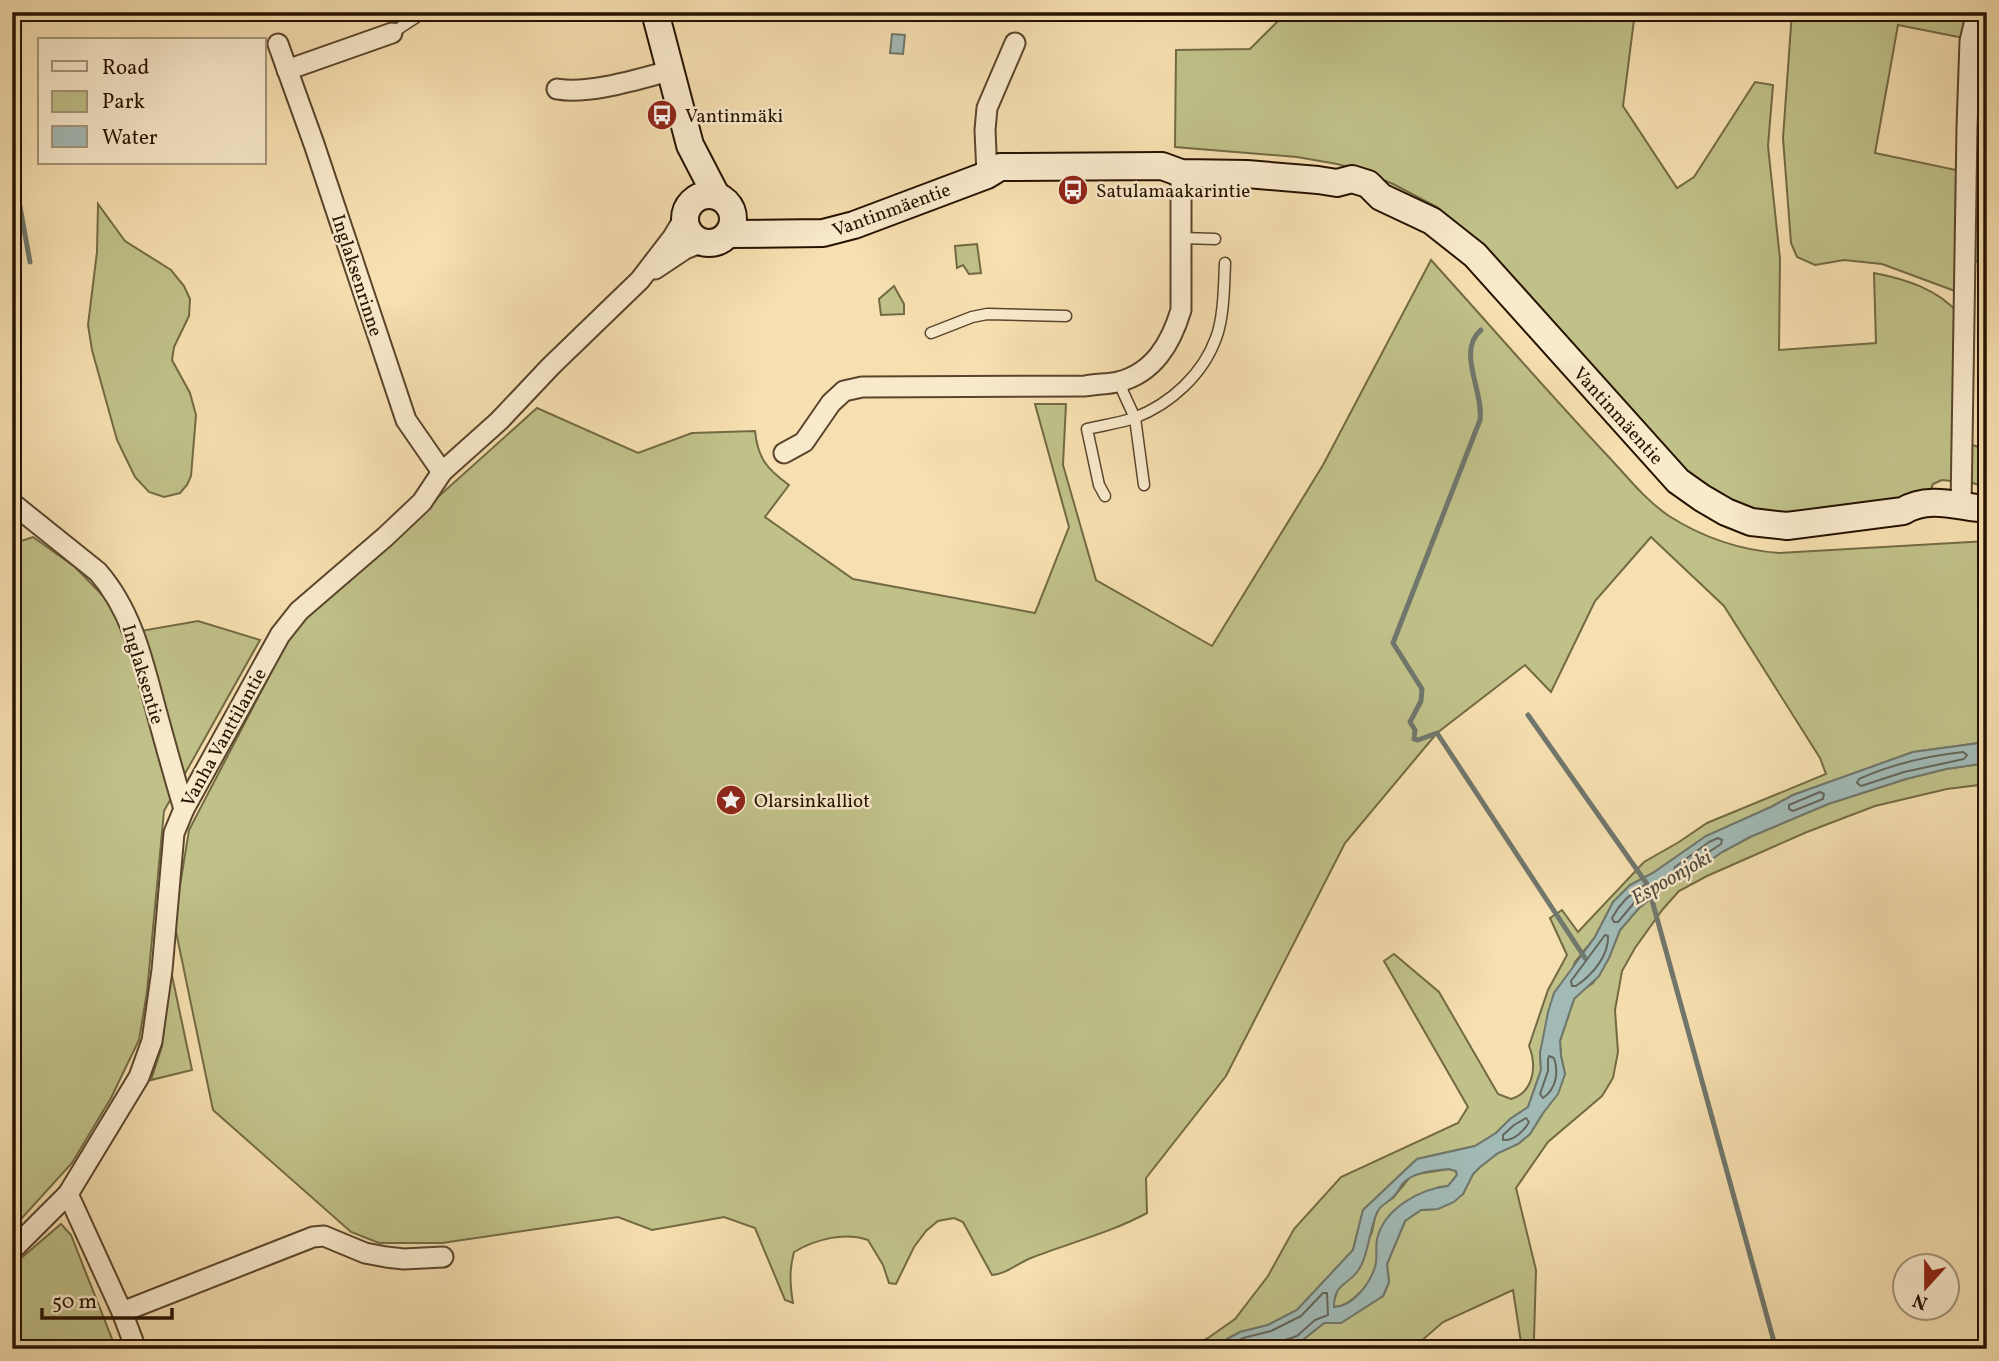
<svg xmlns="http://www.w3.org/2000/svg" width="1999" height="1361" viewBox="0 0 1999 1361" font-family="Vollkorn,serif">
<rect width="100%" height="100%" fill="#f6dfb0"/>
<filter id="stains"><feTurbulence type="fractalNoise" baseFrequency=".00286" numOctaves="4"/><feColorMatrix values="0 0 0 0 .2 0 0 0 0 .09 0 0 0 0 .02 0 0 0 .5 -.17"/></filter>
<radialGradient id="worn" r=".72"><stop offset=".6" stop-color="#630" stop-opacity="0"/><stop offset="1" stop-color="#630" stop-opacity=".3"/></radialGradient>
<g fill="#c0c189" stroke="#736a44" stroke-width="2">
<path d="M1280,12H1635L1623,106L1677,188L1694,177L1755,82L1773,85L1768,146L1780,259L1779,350L1876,343L1874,273C1905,279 1938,289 1959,314L1953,477L1951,481L1942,480L1933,484L1928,496L1779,515L1740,508L1682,475L1481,245L1437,207L1393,184L1359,170L1337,164L1297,157L1175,147L1176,50L1250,49L1280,19Z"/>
<path d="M1792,12H1987V264L1974,261V40L1898,25L1875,153L1961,171L1955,291L1882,264L1844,260L1815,265L1797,257L1791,243L1783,138Z"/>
<path d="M98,204L125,241L171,270L184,286L190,299L189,316L174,347L172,360L190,393L196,415L191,476L187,485L180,493L164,497L149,492L135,477L117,440L92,350L88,325L97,252Z"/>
<path d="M977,244L981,273L969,274L963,265L957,268L955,246Z"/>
<path d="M1431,260C1489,324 1546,390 1605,453C1626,475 1644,499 1669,516C1702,537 1740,550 1779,553L1987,541V742L1913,752L1793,795L1771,807L1706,836L1653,873L1630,885L1613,902L1595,937L1575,962L1540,1053L1541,1070L1528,1107L1510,1119L1496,1133L1475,1146L1417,1159L1363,1210L1353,1250L1297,1310L1268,1325L1240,1332L1209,1349H1187L1208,1338L1235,1319L1268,1276L1294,1229L1341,1177L1458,1123L1468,1107L1384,961L1394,954L1439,992L1498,1094L1511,1099C1534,1092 1537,1066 1529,1046L1548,990L1567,955L1550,918L1562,910L1578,932L1644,862L1679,842L1707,823L1826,774L1820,758L1724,606L1651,537L1595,601L1551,692L1525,665L1437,733L1345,843L1226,1076L1146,1178L1147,1213C1110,1233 1069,1243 1031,1258C1016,1264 1009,1273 992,1275L963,1222L954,1218L938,1221L926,1231L914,1247L896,1284L889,1283L883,1265L868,1240C844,1232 816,1239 794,1252C789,1270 790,1285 793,1303L785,1300L755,1228L724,1217L652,1230L618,1217L442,1243H379L351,1232L213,1110L174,922L189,830L289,638L309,613L537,408L638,453L692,433L755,431C758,459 767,469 789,485L765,517L853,579L1035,613L1069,527L1035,404H1066L1063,465L1096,580L1212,646L1323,465Z"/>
<path d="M894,286L904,304V314L881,315L879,299Z"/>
<path d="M1967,443L1987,450V488L1970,482Z"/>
<path d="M33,537L75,567L108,601L141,631L198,621L260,640L164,811L147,992L139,1040L111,1098L72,1163L12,1229V544Z"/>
<path d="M1987,763V784L1947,789L1875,806L1807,832L1707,876L1679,891L1663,909L1635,948L1622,971L1615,1010L1618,1052L1613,1078L1602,1096L1548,1142L1516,1188L1536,1270L1534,1339L1536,1349H1522L1513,1290L1443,1322L1412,1349H1279L1300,1342L1324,1323L1341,1322L1383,1296L1389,1282L1387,1264L1405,1221L1421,1210L1438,1209L1463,1194L1473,1174L1480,1167L1498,1153L1518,1144L1530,1134L1543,1113L1557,1094L1565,1074L1561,1056L1560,1041L1574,999L1581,991L1593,983L1609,958L1620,930L1639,908L1665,887L1688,876L1722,852L1750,837L1828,804L1906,779L1946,769Z"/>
<path d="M170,966L192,1070L151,1080L162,1046Z"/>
<path d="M1449,1169L1456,1171L1457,1175L1448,1186L1439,1187L1377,1240C1377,1247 1378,1256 1377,1263C1373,1281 1353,1306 1334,1307L1333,1304L1338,1289L1349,1279L1372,1232L1375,1217L1380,1206L1393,1198L1410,1177L1417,1174Z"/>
<path d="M61,1224L71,1235L116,1349H12V1266Z"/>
</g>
<g fill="#a1bab6" stroke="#70776d" stroke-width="2" fill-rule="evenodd">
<path d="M892,34L905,35L903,54L890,53Z"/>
<path d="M1987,742V763L1946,769L1906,779L1828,804L1750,837L1722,852L1688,876L1665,887L1639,908L1620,930L1609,958L1599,976L1574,999L1560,1041L1561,1056L1565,1074L1558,1094L1543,1113L1530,1134L1518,1144L1498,1153L1480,1167L1473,1174L1463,1194L1454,1202L1438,1209L1421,1210L1405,1221L1387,1264L1389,1282L1383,1296L1341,1323H1324L1300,1342L1279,1349H1209L1240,1332L1268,1325L1297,1310L1353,1250L1363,1210L1417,1159L1475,1146L1496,1133L1510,1119L1528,1107L1541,1070L1540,1053L1548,1012L1554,993L1595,937L1613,902L1630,885L1653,873L1706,836L1771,807L1793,795L1913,752ZM1449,1169L1456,1171L1457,1175L1448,1186C1419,1189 1384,1209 1377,1239C1375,1248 1378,1258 1375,1267C1370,1283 1353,1307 1334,1307C1334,1284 1346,1286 1357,1272C1368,1258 1369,1232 1376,1215C1379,1205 1387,1204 1394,1196C1398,1192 1400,1187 1403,1183C1415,1171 1434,1171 1449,1169Z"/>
</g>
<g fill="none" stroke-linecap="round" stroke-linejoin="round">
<g stroke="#64665b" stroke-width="2">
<path d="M1963,752L1967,755L1964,759L1904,772L1861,786L1857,783L1859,779C1892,764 1927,756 1963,752Z"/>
<path d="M1820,792L1824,794L1823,799L1793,811L1789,809V805Z"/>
<path d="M1718,838L1722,840L1721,844L1677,873L1674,872L1675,867L1709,842Z"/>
<path d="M1645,885L1649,887V891L1634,903L1618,922H1614L1612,918C1620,903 1630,893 1645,885Z"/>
<path d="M1605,935L1608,936C1609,956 1592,975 1576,986H1572L1571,981Z"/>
<path d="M1549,1056L1554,1058C1559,1073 1556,1089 1543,1098L1540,1094L1548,1071V1059Z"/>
<path d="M1526,1118L1529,1122C1524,1131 1514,1141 1503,1140V1135L1514,1125Z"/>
<path d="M1223,1349L1243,1338L1271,1331L1301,1316L1323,1293H1327L1328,1315L1315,1320L1297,1336L1285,1340L1282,1349"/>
</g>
<g stroke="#70776d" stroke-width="5">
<path d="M12,163L30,262"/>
<path d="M1481,330C1456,351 1484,391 1480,420L1393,643L1422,689L1421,701L1410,722L1415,730L1414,739L1418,740L1437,733L1585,958"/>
<path d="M1528,715L1647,884"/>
<path d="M1650,893L1776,1349"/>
</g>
<g stroke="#5a452c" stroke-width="13">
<g id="lane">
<path d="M392,33L424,12"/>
<path d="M1181,238L1215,239"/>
<path d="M931,333L972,317L987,314L1066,316"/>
<path d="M1121,381L1123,392L1135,418L1144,485"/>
<path d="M1105,496L1099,485L1087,429C1103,425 1120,423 1134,418C1171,404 1203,374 1216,338C1224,317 1224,285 1225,263"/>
</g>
</g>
<g stroke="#5a452c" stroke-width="23">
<g id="street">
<path d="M278,44L314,144L406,420L442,472"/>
<path d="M287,70L392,33"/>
<path d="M557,89C588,95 639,79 669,71"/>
<path d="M987,175L985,130L987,108L1015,43"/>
<path d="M655,269L685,249L703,242"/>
<path d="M784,453L804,442L831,403L844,391L862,387L1085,386C1096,384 1108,384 1118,382C1154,373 1171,343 1181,310V173"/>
<path d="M12,503L98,572C132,611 143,661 156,710C165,743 174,776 184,809"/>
<path d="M1961,507L1967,128L1970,41L1977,12"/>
<path d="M68,1194L122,1312L136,1349"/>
<path d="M12,1250L68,1194L139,1077L152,1041L162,970L174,833L184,809L280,635L299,611L385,537L422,502L442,472L499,421L551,366L640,280L673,237L685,217"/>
<path d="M122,1312L313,1237L324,1236L365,1253L386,1257L404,1259L443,1257"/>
</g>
</g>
<g stroke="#261200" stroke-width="30">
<g id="secondary">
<path d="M655,12L690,145L716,195"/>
<circle cx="709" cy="219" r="24"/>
<path d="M729,234L823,233L854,225L987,175L1000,167L1162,166L1181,173L1247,174L1318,180L1337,183L1352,179L1368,184L1381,197L1432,221L1475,255L1678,481L1702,498L1726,512L1751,522L1787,526L1903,511C1930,495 1958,507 1987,509"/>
</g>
</g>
<use href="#lane" stroke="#f9eacc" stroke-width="10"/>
<use href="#street" stroke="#f9eacc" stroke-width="19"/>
<use href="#secondary" stroke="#f9eacc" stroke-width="26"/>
</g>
<defs>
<g id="bus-disc" transform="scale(1.575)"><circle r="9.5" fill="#8f2418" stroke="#f9eacc"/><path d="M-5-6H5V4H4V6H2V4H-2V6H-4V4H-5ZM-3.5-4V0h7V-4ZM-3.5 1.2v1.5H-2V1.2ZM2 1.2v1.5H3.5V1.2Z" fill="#fff"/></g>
<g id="sight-disc" transform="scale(1.575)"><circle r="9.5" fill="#8f2418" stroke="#f9eacc"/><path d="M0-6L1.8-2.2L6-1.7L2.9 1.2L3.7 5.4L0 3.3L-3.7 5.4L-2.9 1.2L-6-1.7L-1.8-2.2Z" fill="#fff"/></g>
</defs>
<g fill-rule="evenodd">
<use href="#bus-disc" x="662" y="115"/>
<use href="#bus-disc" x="1073" y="190"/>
<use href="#sight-disc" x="731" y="800"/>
</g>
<g text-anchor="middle" stroke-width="5" stroke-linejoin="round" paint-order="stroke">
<g font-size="19" fill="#261200" stroke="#f9eacc" text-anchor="start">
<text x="685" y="122">Vantinmäki</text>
<text x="1096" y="197">Satulamaakarintie</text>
<text x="754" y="807">Olarsinkalliot</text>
</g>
<g font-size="19" fill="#261200" stroke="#f9eacc">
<text transform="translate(891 209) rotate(-20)" y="7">Vantinmäentie</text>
<text transform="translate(358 275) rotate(72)" y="7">Inglaksenrinne</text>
<text transform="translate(1619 415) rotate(48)" y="7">Vantinmäentie</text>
<text transform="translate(144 674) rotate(73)" y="7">Inglaksentie</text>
<text transform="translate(223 737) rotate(-61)" y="7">Vanha Vanttilantie</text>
</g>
<g font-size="21" font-style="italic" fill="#514d40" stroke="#f9eacc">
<text transform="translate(1671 877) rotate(-30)" y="7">Espoonjoki</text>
</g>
</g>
<rect width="1999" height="1361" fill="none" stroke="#f6dfb0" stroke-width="42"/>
<rect x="14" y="14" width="1971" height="1333" fill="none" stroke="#261200" stroke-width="3.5"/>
<rect x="21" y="21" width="1957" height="1319" fill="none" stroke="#261200" stroke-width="2"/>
<rect x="38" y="38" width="228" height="126" fill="#f9eacc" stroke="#a5947a" stroke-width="2"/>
<rect x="52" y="61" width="35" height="10" fill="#f9eacc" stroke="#a5947a" stroke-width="2"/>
<text x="102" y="74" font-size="21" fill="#261200">Road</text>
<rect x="52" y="91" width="35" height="21" fill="#c0c189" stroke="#a5947a" stroke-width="2"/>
<text x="102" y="108" font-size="21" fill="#261200">Park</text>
<rect x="52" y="126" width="35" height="21" fill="#a1bab6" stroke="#a5947a" stroke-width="2"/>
<text x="102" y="144" font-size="21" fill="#261200">Water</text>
<g transform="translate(1926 1287) rotate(201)"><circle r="33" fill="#f9eacc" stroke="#a5947a" stroke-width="2"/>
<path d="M0-5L12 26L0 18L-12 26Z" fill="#8f2418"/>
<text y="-10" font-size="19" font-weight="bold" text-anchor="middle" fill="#261200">N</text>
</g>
<path d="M42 1308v10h130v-10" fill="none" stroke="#261200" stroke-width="3.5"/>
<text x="52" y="1308" font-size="21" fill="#261200" stroke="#f9eacc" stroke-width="5" paint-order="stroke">50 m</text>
<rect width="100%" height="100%" filter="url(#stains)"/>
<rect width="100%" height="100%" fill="url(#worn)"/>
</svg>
